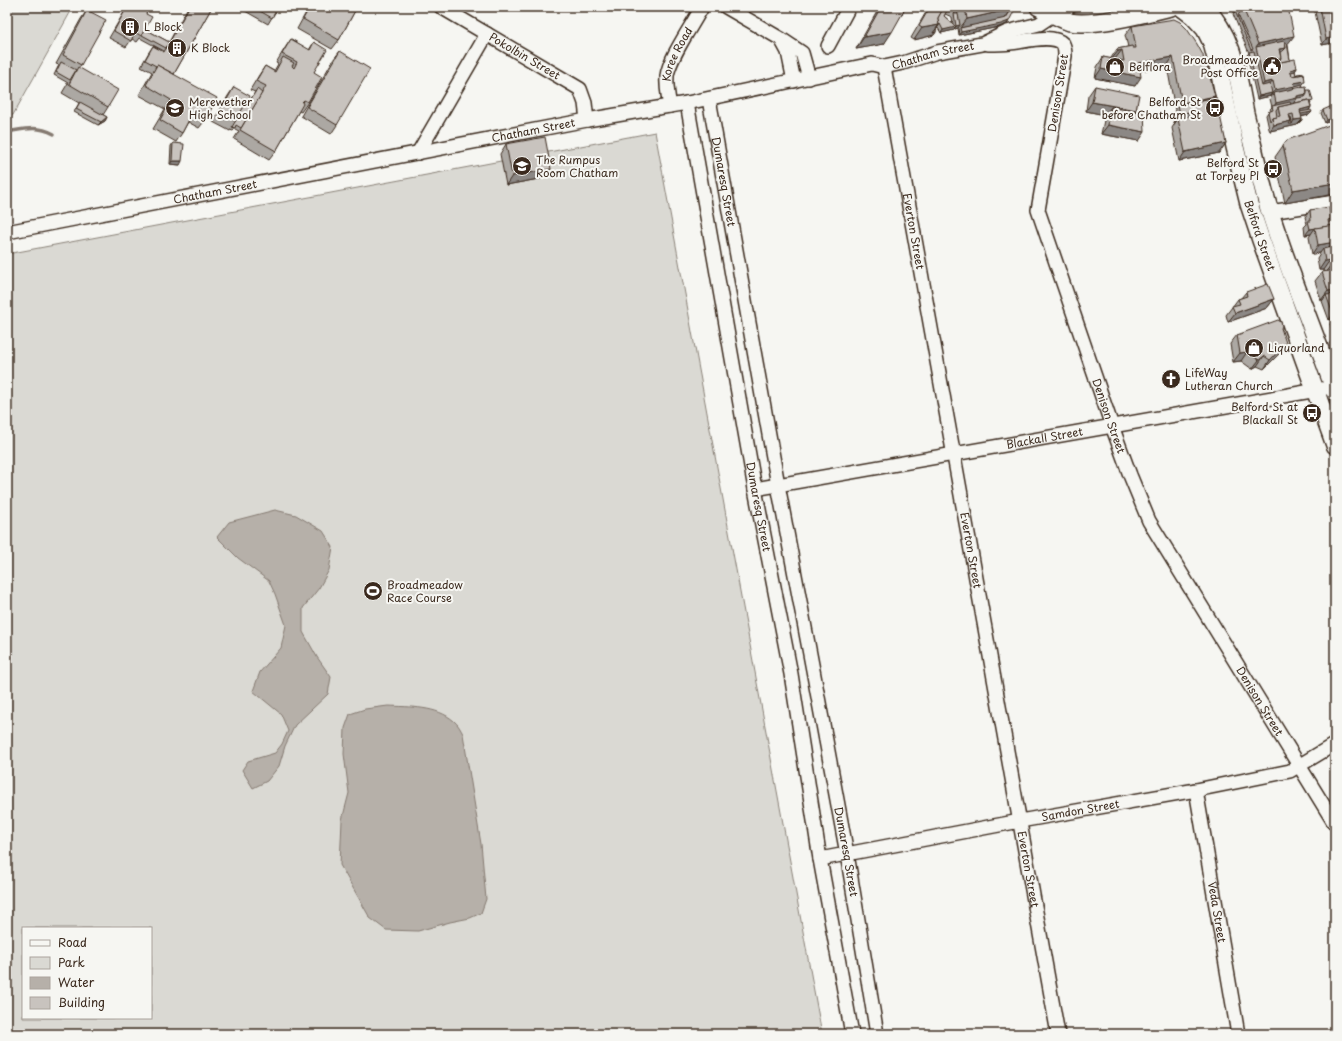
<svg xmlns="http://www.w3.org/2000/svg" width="1342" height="1041" viewBox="0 0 1342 1041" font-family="'Playpen Sans',sans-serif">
<rect width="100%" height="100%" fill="#f6f6f2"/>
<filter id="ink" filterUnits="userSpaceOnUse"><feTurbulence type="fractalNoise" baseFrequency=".025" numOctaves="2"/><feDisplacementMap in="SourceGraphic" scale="8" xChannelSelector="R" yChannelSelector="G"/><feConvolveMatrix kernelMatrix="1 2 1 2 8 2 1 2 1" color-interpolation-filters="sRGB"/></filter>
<g filter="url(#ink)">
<g fill="#dad9d3" stroke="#8a8278" fill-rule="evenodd">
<path d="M7,7H64L71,11L13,115L7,116Z"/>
<path d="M655,132L822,1034H7V254ZM23,928H151V1018H23Z"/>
</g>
<g fill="#b6b0a9" stroke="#857a71">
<path d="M275,510L296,515L323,531L333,547L329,570L319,588L303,608V632L317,657L331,677L328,694L295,725L285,746L279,766L267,781L253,788L242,770L248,761L275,753L282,744L288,731L281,714L253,691L260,672L281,648L286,625L275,594L269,581L238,558L217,537L229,522Z"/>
<path d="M388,706C410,707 437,706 454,721C458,724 461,730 463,734L481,844L486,899L481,913L470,918L450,922L418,931L386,930L370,918L340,865L342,820L349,793L344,754L345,728L350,714L365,709Z"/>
</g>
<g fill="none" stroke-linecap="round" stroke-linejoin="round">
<path stroke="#857a71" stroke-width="3.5" d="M7,132C25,129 37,125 54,134"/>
<g stroke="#3b2a1e" stroke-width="16">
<g id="minor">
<path id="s1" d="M441,7L580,89L585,103L587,120"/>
<path d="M726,7L781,39L802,53L809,78"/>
<path d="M782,41L788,52L794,81"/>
<path id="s2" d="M988,44C996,44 1003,44 1010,43C1023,42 1053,33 1063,44C1065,48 1065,52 1065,56L1038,210L1112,426L1130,475L1149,521L1335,824"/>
<path d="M828,46L849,7"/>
<path id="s3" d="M884,67L1058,1034"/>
<path id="s4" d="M709,99L778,485L813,670L847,854L877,1034"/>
<path id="s5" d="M687,103L755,489L791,674L820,859L852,1034"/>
<path id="s6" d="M670,106C668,96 666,86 667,76C669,58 693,24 702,7"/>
<path d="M418,153L487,34"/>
<path d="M1270,212L1335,202"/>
<path id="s7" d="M7,232L587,120L687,103L872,64L884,67L903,63L937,52L982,44L1007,32L1039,24L1054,14L1069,7"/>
<path id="s8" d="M755,489L1323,389"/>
<path id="s9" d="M1196,790L1238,1034"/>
<path id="s10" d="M820,859L1020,821L1196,790L1290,771L1335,744"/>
</g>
</g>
<g stroke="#3b2a1e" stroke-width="20">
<g id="major">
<path d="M1039,7C1049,12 1060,19 1070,22C1094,27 1147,13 1171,7"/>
<path id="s11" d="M1181,7L1193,16L1205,29L1212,43L1219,70L1235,147L1249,204L1261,240L1335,445"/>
<path d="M1205,7C1234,38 1237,73 1245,113C1253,146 1260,180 1270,212C1289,273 1315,332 1335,392"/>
</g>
</g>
<use href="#minor" stroke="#f6f6f2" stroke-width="13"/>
<use href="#major" stroke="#f6f6f2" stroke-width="17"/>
</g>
<g fill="#aca8a3" stroke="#3b2a1e" fill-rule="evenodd">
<path d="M127,7H149L146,14L145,29L169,42L188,7H212L174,74L206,119L199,128L188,122L182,133L176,142L153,129L165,109L139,95L152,72L141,66L149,52L153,46L163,52L164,51L140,38L137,42L132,39L126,47L109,38Z"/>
<path d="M238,7H278L268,24Z"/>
<path d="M309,7H357L339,40L332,49L297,29Z"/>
<path d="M875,7H906L884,44L856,49L879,8L878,9Z"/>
<path d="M929,7H1013L1009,21L1007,24L999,27L959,35L958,28L955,29L954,30L941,33L938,28L936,30V32L934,35L914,40L911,38ZM945,14L952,17L953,24L944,16Z"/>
<path d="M1239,7H1288V45L1290,60L1297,68L1295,71L1296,75L1297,74L1305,81L1302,85L1311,104H1310L1311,107L1309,110L1312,112L1309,115L1301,117L1302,120L1297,125L1270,131L1269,129L1266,115L1268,112L1271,111L1270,109L1272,107L1270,99L1272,96L1257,99L1247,55L1249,53L1233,14L1235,11Z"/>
<path d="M1314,7H1331L1335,29V39L1332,43L1322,45Z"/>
<path d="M87,10L81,65L79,68L108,107L103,115L107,117L105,121L98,125L74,112L79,103L62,93L68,83L54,75L59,65L56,64L81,19Z"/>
<path d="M1132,26L1204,63L1215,96L1214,98L1226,143L1219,153L1179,161L1172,128L1175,123H1174L1172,114L1175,110L1167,66L1140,71L1135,86L1095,78L1097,67L1103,57L1111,59V58L1117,49L1128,47L1125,35Z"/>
<path d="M291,39L309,50L314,42V72L308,102L301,112L299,111L276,151L269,160L234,139L239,131L235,129L233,131L230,130V131L213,122L228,96L234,87L246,103L248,104L255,92L250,90L259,75L265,66L274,71L278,64L276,63L285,48Z"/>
<path d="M340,51L337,125L331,134L301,116L333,60Z"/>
<path d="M1095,86L1136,110V111L1139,141L1101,134L1105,116V115L1086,111L1088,96Z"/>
<path d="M1334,96H1335V109H1334L1332,99Z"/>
<path d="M1323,110L1335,114V118L1334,120L1325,123L1321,113Z"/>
<path d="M1287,140L1335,194L1285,203L1275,157Z"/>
<path d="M173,143L180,165L170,164L171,146Z"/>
<path d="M506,144L551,169L544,178L506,185L500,154Z"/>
<path d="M1310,210L1330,211L1335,225V338L1330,324L1334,319L1329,320L1322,301L1323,300H1321L1315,281L1322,272H1324L1323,270H1319L1317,258L1320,253L1312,254L1309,237L1311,234L1305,235L1304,227L1307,224L1305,217Z"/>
<path d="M1246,292L1274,299L1267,308L1228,322L1226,315L1238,299L1241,298Z"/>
<path d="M1281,328L1280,353L1264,369L1257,366L1252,369L1241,361L1233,362L1230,344L1237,335Z"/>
<path d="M1335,338V356L1330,343L1332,340Z"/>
</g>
<g fill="#8c8885" stroke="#3b2a1e">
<path d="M1012,9L1003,21L960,28L967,19Z"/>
<path d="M960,10L956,16L954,14L956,11Z"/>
<path d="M1009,21L1007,24L999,27L959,35L961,32Z"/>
<path d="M939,25L933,33L936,32L934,35L914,40L922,28Z"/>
<path d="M960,25L958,28L955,29L954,30L941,33L943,30Z"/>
<path d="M892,32L884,44L856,49L864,37Z"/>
<path d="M1294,36L1287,45L1256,47L1258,44Z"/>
<path d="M1335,37V39L1332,43L1322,45L1326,39Z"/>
<path d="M1286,48L1281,54L1278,55L1279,49Z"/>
<path d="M1122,50L1115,59L1111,60L1118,51Z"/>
<path d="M1173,57L1167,66L1132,72L1139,63Z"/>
<path d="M1281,58L1277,64H1273L1275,59Z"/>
<path d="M1297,68L1293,74L1288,73L1290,70Z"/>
<path d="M1101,69L1141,77L1135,86L1095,78Z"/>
<path d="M1273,81L1268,87L1260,89L1264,83Z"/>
<path d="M1305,81L1301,87L1300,89L1274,93L1272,96H1270L1275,90L1294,83Z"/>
<path d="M1272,93L1270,96L1257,99L1259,96Z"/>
<path d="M1307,94L1303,100L1295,101L1293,104L1273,108L1276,103L1297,96Z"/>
<path d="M1215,96L1208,105L1179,107L1182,103Z"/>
<path d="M1092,102L1136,110L1130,119L1111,107L1105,115L1086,111Z"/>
<path d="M1311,107L1307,113L1312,112L1309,115L1298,117L1300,110Z"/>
<path d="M1197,110L1191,120L1178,119L1175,123H1174L1180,114Z"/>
<path d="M107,117L105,121L98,125L101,122Z"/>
<path d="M1335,117L1334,120L1325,123L1327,120Z"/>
<path d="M1302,119V120L1297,125L1270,131L1274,125L1291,121L1292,124L1294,120Z"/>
<path d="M1108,125L1145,132L1139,141L1101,134Z"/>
<path d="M1226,143L1219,153L1179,161L1185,152Z"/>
<path d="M172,161H182L180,165L170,164Z"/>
<path d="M551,169L544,178L506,185L512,176Z"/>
<path d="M1335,183V194L1285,203L1293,190Z"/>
<path d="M1315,228L1311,234L1305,235L1310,229Z"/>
<path d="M1335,242V250L1323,249L1320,253L1312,254L1318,245Z"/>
<path d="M1330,260L1323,270H1319L1325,261Z"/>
<path d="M1335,264V272L1324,274L1331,265Z"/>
<path d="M1335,290V298L1326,295L1323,300H1321L1328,291Z"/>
<path d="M1274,299L1267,308L1228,322L1235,313Z"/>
<path d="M1333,314H1335V317L1334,319L1329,320Z"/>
<path d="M1286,343L1280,353L1264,369L1270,360Z"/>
<path d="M1247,352L1241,361L1233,362L1240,353Z"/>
<path d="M1264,356L1257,366L1252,369L1259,360Z"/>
</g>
<g fill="#c8c3be" stroke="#3b2a1e">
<path d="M127,7H149L146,14L152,17L141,36L135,32L131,41L114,31Z"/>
<path d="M189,7H212L174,74L157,65L155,68L156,66L145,60L153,46L164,52Z"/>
<path d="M253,7H278L272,18Z"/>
<path d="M310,7H357L339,40L303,19Z"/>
<path d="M881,7H906L892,32L864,37Z"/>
<path d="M930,7H944L938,18L939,25L922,28L919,26Z"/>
<path d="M944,7H949L944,16L956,27L943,30L940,24L936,30V32L933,33L939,25L938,18Z"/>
<path d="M949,7H962L960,10L956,11L949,8Z"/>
<path d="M965,7H1013L1012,9L967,19Z"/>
<path d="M1013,7V13L1009,21L1001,24L961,32L960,28L1006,18Z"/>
<path d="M1239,7H1244L1238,15L1253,49L1251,50L1235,11Z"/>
<path d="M1244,7H1288L1294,36L1258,44L1243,8Z"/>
<path d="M1320,7H1331L1335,29V37L1326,39Z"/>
<path d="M87,10L106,20L81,65L63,55Z"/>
<path d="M954,14H958L960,25L956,26Z"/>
<path d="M1174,19L1180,22L1187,29L1197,44L1203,55L1204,63L1206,62L1215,96L1182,103L1173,57L1139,63L1141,77L1101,69L1103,57L1124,61L1122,50L1118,51L1117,49L1132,46L1133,48H1136L1132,26Z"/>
<path d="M145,29L169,42L166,48L142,35Z"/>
<path d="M291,39L310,50L314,42L327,50L314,72L322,77L308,102L304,100L302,102L303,104L276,151L240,130L266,86L256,81L265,66L275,72L283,57L294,63L292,66L294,68L297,62L282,54Z"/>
<path d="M1284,41L1286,48L1279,49L1281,58L1275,59L1276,63L1295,59L1297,68L1290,70L1292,76L1304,74L1305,81L1294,83L1295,86L1275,90L1273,81L1264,83L1256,47Z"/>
<path d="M1285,43H1287L1290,60L1276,63L1275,61H1279L1281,58L1280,52L1283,51L1286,48Z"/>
<path d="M340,51L370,69L337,125L307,107Z"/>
<path d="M1254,51L1262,86L1270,84L1272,93L1259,96L1249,52Z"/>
<path d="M61,62L76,70L70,80L56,72Z"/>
<path d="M157,65L217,98L206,119L193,112L182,133L160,120L171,100L146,85Z"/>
<path d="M78,67L118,90L108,107L69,84Z"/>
<path d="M1295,71L1296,75L1292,76L1291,72Z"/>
<path d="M1304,73V76V74L1298,75L1297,74Z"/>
<path d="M1302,84L1303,86L1293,88L1295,86Z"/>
<path d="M1095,86L1139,95L1136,110L1092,102Z"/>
<path d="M1306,86L1307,94L1297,96V98L1276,103L1274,93Z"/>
<path d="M234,87L250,96L236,122L220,112Z"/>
<path d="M257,89L262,93L241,128L236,125L235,128L232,127L246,103L248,104Z"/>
<path d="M1307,90H1310L1313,101L1310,102L1309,100L1295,103V102L1297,98L1305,97L1307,94Z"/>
<path d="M1216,97L1226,143L1185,152L1178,119L1198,114L1197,110L1180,114L1178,105Z"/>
<path d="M1309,100L1311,107L1300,110L1302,119L1294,120L1293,114L1289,115L1291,121L1274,125L1273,123L1272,118L1280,116L1278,107Z"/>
<path d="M80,102L107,117L101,122L76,109Z"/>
<path d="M1290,102L1291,104L1278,107L1276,110L1277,117L1272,118L1270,121L1268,112L1273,110L1272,106Z"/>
<path d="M1332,106L1335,114V117L1327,120L1323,110Z"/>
<path d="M1111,107L1144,113L1145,132L1108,125Z"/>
<path d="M1311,110L1312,112L1301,114L1300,112Z"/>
<path d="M1290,117H1291L1292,124H1289L1291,121Z"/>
<path d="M1335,123V183L1293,190L1283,145L1287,140Z"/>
<path d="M545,137L551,169L512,176L506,144Z"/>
<path d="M173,143L184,144L182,161H172Z"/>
<path d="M1329,207L1331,219L1328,220L1329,226L1310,229L1308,221H1311L1310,210Z"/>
<path d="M1332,210L1335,225L1329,226V222L1331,219L1330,211Z"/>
<path d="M1335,225V242L1318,245L1315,228Z"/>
<path d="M1335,246V264L1331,265L1330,260L1325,261L1323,249Z"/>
<path d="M1335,270V290L1328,291L1322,272Z"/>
<path d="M1268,284L1274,299L1235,313L1232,306L1240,304L1238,299L1247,296L1246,292Z"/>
<path d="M1335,294V314H1333L1326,295Z"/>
<path d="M1278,320L1281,322L1282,326L1281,328L1286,343L1270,360L1264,356L1259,360L1247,352L1240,353L1237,335Z"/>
<path d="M1335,338V347L1332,340Z"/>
</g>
</g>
<defs>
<g id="building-disc" transform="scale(1)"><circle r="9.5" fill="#3b2a1e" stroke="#f6f6f2"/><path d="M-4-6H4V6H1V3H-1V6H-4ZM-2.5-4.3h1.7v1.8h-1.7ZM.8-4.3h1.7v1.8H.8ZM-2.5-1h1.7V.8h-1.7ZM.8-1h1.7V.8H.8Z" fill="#fff"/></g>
<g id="civic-disc" transform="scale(1)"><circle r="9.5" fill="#3b2a1e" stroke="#f6f6f2"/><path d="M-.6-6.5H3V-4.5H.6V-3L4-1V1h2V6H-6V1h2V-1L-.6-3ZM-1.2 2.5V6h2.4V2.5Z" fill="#fff"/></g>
<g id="shop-disc" transform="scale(1)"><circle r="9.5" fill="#3b2a1e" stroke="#f6f6f2"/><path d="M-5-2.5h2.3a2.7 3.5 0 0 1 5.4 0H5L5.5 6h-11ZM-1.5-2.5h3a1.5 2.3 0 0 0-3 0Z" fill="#fff"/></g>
<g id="school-disc" transform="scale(1)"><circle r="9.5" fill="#3b2a1e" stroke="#f6f6f2"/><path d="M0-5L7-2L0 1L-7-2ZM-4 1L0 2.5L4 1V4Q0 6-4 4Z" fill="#fff"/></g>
<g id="bus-disc" transform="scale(1)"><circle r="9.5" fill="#3b2a1e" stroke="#f6f6f2"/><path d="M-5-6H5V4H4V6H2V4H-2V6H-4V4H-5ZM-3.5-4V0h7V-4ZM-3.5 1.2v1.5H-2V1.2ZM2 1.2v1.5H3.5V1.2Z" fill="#fff"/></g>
<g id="church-disc" transform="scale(1)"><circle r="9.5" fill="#3b2a1e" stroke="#f6f6f2"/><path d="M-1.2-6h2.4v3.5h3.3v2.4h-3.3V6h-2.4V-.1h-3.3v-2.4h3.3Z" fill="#fff"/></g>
<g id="stadium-disc" transform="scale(1)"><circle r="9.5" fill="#3b2a1e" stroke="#f6f6f2"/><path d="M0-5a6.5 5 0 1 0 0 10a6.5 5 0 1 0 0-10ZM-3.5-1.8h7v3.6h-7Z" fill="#fff"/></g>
</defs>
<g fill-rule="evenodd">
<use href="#building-disc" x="130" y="27"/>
<use href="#building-disc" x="177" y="48"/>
<use href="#civic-disc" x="1272" y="66"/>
<use href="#shop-disc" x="1115" y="67"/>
<use href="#school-disc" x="175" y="108"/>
<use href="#bus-disc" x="1215" y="108"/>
<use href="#school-disc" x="522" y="166"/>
<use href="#bus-disc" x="1273" y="169"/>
<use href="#shop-disc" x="1254" y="348"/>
<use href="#church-disc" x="1171" y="379"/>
<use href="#bus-disc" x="1312" y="413"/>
<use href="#stadium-disc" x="373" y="591"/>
</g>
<g text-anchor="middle" stroke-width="4" stroke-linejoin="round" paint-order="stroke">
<g font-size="11" fill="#3b2a1e" stroke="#f6f6f2" text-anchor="start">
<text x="144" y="31">L Block</text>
<text x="191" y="52">K Block</text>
<text x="1258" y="64" text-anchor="end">Broadmeadow<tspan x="1258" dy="13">Post Office</tspan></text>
<text x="1129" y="71">Belflora</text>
<text x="189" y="106">Merewether<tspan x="189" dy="13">High School</tspan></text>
<text x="1201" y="106" text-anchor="end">Belford St<tspan x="1201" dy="13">before Chatham St</tspan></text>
<text x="536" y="164">The Rumpus<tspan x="536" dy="13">Room Chatham</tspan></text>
<text x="1259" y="167" text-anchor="end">Belford St<tspan x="1259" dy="13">at Torpey Pl</tspan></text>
<text x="1268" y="352">Liquorland</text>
<text x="1185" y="377">LifeWay<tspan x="1185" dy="13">Lutheran Church</tspan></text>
<text x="1298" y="411" text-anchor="end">Belford St at<tspan x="1298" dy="13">Blackall St</tspan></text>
<text x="387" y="589">Broadmeadow<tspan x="387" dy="13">Race Course</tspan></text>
</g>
<g font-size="11" fill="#3b2a1e" stroke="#f6f6f2">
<text dy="4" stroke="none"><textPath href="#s7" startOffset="944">Chatham Street</textPath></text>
<text dy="4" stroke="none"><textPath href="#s1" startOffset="97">Pokolbin Street</textPath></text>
<text dy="4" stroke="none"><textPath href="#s6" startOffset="54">Koree Road</textPath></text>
<text transform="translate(1058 93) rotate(-81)" y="4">Denison Street</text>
<text dy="4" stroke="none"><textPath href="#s7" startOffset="536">Chatham Street</textPath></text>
<text dy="4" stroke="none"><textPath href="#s4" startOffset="84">Dumaresq Street</textPath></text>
<text dy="4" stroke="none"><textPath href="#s7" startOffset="212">Chatham Street</textPath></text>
<text dy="4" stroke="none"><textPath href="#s3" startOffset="167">Everton Street</textPath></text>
<text dy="4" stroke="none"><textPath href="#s11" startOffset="247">Belford Street</textPath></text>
<text dy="4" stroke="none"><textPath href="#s2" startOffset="463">Denison Street</textPath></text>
<text dy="4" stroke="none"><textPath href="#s8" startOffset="294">Blackall Street</textPath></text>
<text dy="4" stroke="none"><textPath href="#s5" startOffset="410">Dumaresq Street</textPath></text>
<text dy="4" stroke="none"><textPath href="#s3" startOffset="491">Everton Street</textPath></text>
<text dy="4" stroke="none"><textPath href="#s2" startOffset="787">Denison Street</textPath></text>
<text dy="4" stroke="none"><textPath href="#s10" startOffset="265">Samdon Street</textPath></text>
<text dy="4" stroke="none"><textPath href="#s4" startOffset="765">Dumaresq Street</textPath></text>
<text dy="4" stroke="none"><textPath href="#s3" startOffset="815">Everton Street</textPath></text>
<text dy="4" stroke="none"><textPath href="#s9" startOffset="124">Veda Street</textPath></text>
</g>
</g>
<rect width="1342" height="1041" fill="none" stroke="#f6f6f2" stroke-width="24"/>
<rect x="12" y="12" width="1318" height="1017" fill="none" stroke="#3b2a1e" stroke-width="1.5" filter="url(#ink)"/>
<rect x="22" y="927" width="130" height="92" fill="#f6f6f2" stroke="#aba49d"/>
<rect x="30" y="940" width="20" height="6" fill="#f6f6f2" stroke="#aba49d"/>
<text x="58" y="947" font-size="12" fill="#3b2a1e">Road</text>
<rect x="30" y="957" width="20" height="12" fill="#dad9d3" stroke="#aba49d"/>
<text x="58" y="967" font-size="12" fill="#3b2a1e">Park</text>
<rect x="30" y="977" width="20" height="12" fill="#b6b0a9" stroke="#aba49d"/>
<text x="58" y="987" font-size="12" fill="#3b2a1e">Water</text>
<rect x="30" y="997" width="20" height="12" fill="#c8c3be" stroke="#aba49d"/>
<text x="58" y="1007" font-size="12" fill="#3b2a1e">Building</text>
</svg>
